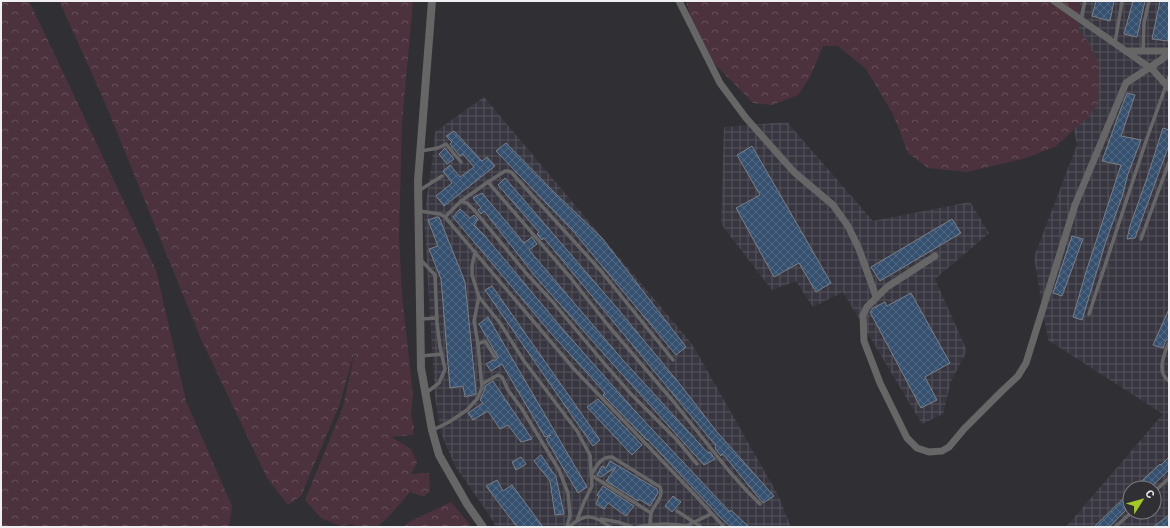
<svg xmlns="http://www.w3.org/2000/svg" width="1170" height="528" viewBox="0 0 1170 528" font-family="Roboto,sans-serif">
<defs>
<pattern id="industrial-grid" width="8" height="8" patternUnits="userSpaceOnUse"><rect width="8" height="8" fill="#383741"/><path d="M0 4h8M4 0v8" fill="none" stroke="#55545d"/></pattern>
<pattern id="forest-crowns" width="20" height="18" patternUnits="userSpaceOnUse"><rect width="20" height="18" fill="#4c323c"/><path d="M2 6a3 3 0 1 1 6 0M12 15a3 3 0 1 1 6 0" fill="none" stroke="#665059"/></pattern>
<pattern id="building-cross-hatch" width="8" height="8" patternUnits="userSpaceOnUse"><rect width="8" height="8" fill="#365070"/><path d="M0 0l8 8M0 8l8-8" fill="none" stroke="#536a85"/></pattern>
</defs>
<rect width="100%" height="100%" fill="#303034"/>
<g fill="url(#industrial-grid)" fill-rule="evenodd">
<path d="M1067,1H1169V527H1066L1163,414L1048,340L1034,257L1077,145L1058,42ZM1130,488H1154V512H1130Z"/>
<path d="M484,97L692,344L778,495L791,527H496L490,516L455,466L441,433L435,397L424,216L432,162L435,132Z"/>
<path d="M787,122L873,221L970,202L989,233L935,279L967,351L951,381L943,414L922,424L843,292L813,307L796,281L772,290L721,224L724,127Z"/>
</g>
<g fill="url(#forest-crowns)">
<path d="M1,1H29L62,70L156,270L186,401L232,506L229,527H1Z"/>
<path d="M59,1H413L402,123L399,236L402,296L413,395L411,415L414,427L413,435L391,437L411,449L417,463L411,474L429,473L430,491L424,497L410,492L391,514L378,527H354L353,524L341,526L321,518L305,500L343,407L356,346L340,403L301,496L288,505L267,478L201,339L103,98Z"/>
<path d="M686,1H1080L1079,29L1091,46L1099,64L1098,105L1088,117L1056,146L1026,158L967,172L928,168L908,153L893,114L866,69L838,46H823L810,77L798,95L772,105L753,103L705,54L695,32Z"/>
<path d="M451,502L472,527H404L409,522Z"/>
</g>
<g fill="url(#building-cross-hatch)" stroke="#7c7f84">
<path d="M1096,1H1114L1110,21L1092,16Z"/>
<path d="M1133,1H1145L1137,37L1124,34Z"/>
<path d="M1160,1H1169L1168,41L1152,39Z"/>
<path d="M1127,93L1135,95L1121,136L1141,140L1128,174L1122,197L1106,241L1082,320L1073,317L1086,272L1121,165L1102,161L1120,111Z"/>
<path d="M1163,128L1169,130V145L1135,238L1127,239L1130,226L1147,178Z"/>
<path d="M454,131L482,161L487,157L495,166L444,206L436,196L452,183L443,171L450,165L460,177L474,167L463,154L460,156L450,144L452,142L446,136Z"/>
<path d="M506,143L555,193L602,238L686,347L676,355L573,231L496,151Z"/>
<path d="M752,146L831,283L816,292L799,263L774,277L736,208L760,195L737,155Z"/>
<path d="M445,148L454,159L447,164L439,154Z"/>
<path d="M505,178L617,308L679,383L717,432L774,496L763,503L723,454L721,456L715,448L716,446L544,238L542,240L537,234L539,232L498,185Z"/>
<path d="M482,193L524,243L532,237L537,244L529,250L622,359L708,453L710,452L715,459L704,465L611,362L535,276L484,211L481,214L478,210L481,208L473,198Z"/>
<path d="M460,209L470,218L474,215L478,219L474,225L485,236L560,326L635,411L730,512L731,510L749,527H731L722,519L648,440H647L603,395L605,393L549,331L453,217Z"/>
<path d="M437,217H439L465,282L476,392V394L465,397L463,386L450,388L441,279L429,249L438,246L428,220Z"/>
<path d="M952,219L961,233L880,281L871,267Z"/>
<path d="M1072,236L1083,239L1062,296L1053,293Z"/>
<path d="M492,286L600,440L593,446L485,290Z"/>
<path d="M911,293L950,363L925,377L937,400L921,408L870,312L873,308L885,302L887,306Z"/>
<path d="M1169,309V339L1166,340L1163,348L1153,345Z"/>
<path d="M488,317L587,487L578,493L546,439L551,435L545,437L502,364L491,371L486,364L493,360H496L498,357L479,324Z"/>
<path d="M493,381L532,439L521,442L508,425L500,429L488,411L473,420L468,413L483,403L480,400L485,389V386Z"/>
<path d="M598,399L642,445L632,455L587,407Z"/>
<path d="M541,455L556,477L564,514L555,515L550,481L534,461Z"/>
<path d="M521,457L526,464L516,470L512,462Z"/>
<path d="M1169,457V470L1150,488H1134L1160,464L1161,465Z"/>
<path d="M610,461L657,489L658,493L650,506L639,499L638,501L606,481L616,467L601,477L597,475L602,466L606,468Z"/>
<path d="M497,480L503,491L512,485L543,527H517L486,486Z"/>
<path d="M603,486L634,506L626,516L608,503L604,509L596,504L599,497L597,495Z"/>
<path d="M1130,492V506L1109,527H1094Z"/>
<path d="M673,496L681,502L672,512L665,506Z"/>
<path d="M1169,515V527H1153Z"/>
</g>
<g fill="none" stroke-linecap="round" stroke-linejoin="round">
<g stroke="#676667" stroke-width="3.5">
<path d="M1081,19L1085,1"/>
<path d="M1115,43L1122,1"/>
<path d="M1143,51L1144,23L1149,1"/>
<path d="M421,151L438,148L446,144L461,162"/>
<path d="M488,182L505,171H508L511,172L601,271L673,360"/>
<path d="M420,190L442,176"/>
<path d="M461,201L488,182L570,277L607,324L673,401L729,471L747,491L760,504"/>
<path d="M419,211L440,214L445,217L574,369L696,496L724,527"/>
<path d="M445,217L461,201L467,203L474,210L526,273L551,300L603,362L631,394L676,439L697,464"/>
<path d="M1141,239L1169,162"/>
<path d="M475,252L472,266V275L479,297L500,323L524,361L577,431L590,455L592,486L584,502L577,520"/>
<path d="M420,259L435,275L437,323L440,347L445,369L439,383L426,393"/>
<path d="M1089,314L1146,141L1169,77"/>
<path d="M421,319L437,318"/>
<path d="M1169,342C1164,354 1156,373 1169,381"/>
<path d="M478,344L485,341L495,357"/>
<path d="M421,356L442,354"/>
<path d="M482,384L498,375L502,377L508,390L522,409L559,470L568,493L570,515L567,527"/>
<path d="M433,430L449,422L467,410L477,399L482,388L478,344L474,321L479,297"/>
<path d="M1154,492L1169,478"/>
<path d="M677,511L701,527"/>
<path d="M601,519L618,522L632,527"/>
<path d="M650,524C650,520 650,515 652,511C655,504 664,496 660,487L612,457C601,456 596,467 591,475L651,513"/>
<path d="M686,526L711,514"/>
<path d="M569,527C585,513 593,514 610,527"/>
<path d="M638,527C656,523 673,523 691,527"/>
<path d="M1115,527L1132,512"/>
</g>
<g stroke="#676667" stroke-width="7">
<path d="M679,1L720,83L746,118L794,172L833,205L848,226L859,249L873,288L876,297"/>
<path d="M1054,1L1153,70L1169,88"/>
<path d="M1126,51H1169"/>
<path d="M935,256L887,287L867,307L863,315L864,341L880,383L907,438L917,448L929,452L942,451L949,447L964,429L1002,391L1018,376L1026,363L1075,205L1126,83L1161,60L1169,53"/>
</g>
<path stroke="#676667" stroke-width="8" d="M432,1L418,181L421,368L432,430L439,455L467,504L483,527"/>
</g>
<rect width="1170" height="528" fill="none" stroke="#efeff2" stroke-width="4"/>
<g transform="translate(1142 500) rotate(53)"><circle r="19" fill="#303034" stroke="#7c7c80"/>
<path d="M0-3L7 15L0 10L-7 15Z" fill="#a4c824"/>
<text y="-6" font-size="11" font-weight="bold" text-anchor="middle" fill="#efeff2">С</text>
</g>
</svg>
